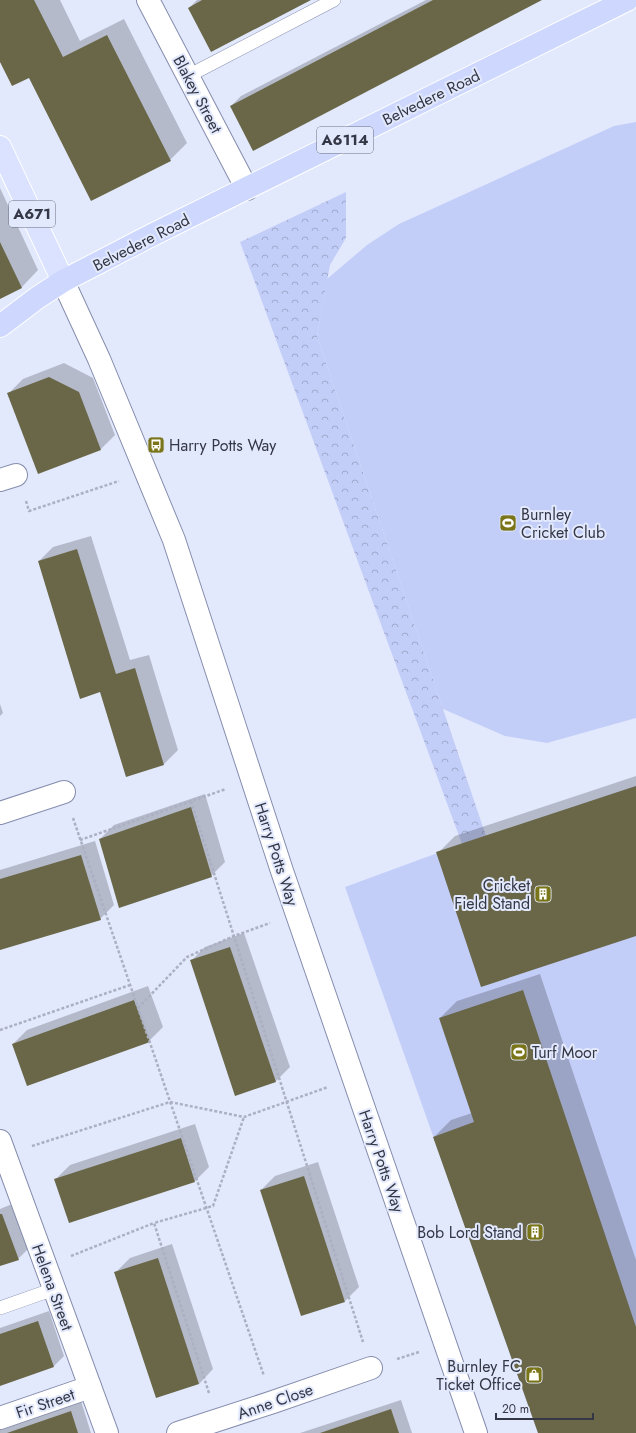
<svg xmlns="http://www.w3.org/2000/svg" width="636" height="1433" viewBox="0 0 636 1433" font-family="Jost,sans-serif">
<defs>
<pattern id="forest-crowns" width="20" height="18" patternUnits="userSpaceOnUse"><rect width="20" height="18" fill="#c3cef8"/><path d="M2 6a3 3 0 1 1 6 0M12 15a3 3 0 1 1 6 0" fill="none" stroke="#9fa8cb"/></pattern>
</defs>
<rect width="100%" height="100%" fill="#e3e9fd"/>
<path fill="url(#forest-crowns)" d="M346,192V238L330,265L317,336L486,836L462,844L240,242Z"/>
<g fill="#c3cef8">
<path d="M636,122V718L547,743L505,736L443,709L317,336L327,279L367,245L399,224L614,126Z"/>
<path d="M636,786V1433H538L345,887L462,844Z"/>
</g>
<g fill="#0003">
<path d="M0,0H60L80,41L124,19L187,143L170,160L0,60Z"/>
<path d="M197,0H309L189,8Z"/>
<path d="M426,0H540L231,106L241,96Z"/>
<path d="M0,188L38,270L21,288L0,297Z"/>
<path d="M64,363L93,378L115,435L101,449L39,473L9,393L23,379Z"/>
<path d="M91,536L130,660L149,655L178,750L164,764L127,776L101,691L39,561L53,547Z"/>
<path d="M0,704L3,713L0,716Z"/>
<path d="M636,776V935L438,853L455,836Z"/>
<path d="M205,794L225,862L211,876L100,839L114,825Z"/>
<path d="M95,841L114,905L100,919L0,949V870Z"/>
<path d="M244,933L290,1067L276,1081L236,1095L191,961L205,947Z"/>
<path d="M540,974L636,1260V1433H539L434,1137L451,1120L472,1113L440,1018L457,1001Z"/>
<path d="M148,986L163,1027L149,1041L13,1044L27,1030Z"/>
<path d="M195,1124L209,1167L195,1181L56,1179L70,1165Z"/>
<path d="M318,1162L359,1287L345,1301L261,1190L275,1176Z"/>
<path d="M12,1204L28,1249L18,1259L0,1265V1209Z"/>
<path d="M172,1244L213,1369L199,1384L116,1272L130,1258Z"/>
<path d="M49,1311L64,1356L54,1366L0,1385V1328Z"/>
<path d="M401,1400L412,1433H300Z"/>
<path d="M81,1401L91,1433H0V1429Z"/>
</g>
<g fill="#696747">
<path d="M0,0H34L63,57L107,35L171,161L91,201L29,78L12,86L0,62Z"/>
<path d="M202,0H311L211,52L188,8Z"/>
<path d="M433,0H542L253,151L230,106Z"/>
<path d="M0,242L22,288L0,299Z"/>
<path d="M49,377L79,392L101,450L38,474L7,393Z"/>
<path d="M77,549L116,674L135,668L164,765L126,777L100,692L80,699L38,561Z"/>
<path d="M636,786V936L481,987L436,852Z"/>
<path d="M191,807L212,877L119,908L99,839Z"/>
<path d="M81,855L101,920L0,950V879Z"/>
<path d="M230,947L276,1082L235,1096L190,960Z"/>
<path d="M523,990L636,1327V1433H538L433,1137L474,1122L439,1018Z"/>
<path d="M134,1000L150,1042L27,1086L12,1044Z"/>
<path d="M181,1138L195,1182L69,1223L54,1179Z"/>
<path d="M304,1176L345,1302L301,1316L260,1190Z"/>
<path d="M0,1214H2L19,1260L0,1266Z"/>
<path d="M158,1258L199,1384L156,1398L114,1272Z"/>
<path d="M38,1321L54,1367L0,1386V1334Z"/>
<path d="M391,1409L399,1433H320Z"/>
<path d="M71,1411L78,1433H7Z"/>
</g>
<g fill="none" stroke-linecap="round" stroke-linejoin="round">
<g stroke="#858dad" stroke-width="14">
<g id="service">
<path d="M188,76L334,0"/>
<path d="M0,1308L54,1289"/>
</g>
</g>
<g stroke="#858dad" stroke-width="24">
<g id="minor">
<path d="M148,0L247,189"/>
<path d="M0,480L16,475"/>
<path d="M0,813L64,792"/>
<path d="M0,1141L107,1433"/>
<path d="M0,1418L90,1387"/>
<path d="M178,1433L273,1402L371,1368"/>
</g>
</g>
<g stroke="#858dad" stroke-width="24">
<path id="tertiary" d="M63,281L99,359L174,540L282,871L476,1433"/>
</g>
<g stroke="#fff" stroke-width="24">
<path id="primary" d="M0,147L63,281"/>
</g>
<g stroke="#fff" stroke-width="24">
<path id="trunk" d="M0,326L37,298L63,281L152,235L627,0"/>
</g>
<g stroke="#abb0c2" stroke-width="2.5" stroke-dasharray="3 2" stroke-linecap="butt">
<path d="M26,501L29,511L119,481"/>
<path d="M191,801L363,1342"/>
<path d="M73,818L264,1376"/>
<path d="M80,840L226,789"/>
<path d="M138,1008L187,957L234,936L270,923"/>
<path d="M0,1030L130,985"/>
<path d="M32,1146L170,1102L244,1117L328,1087"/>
<path d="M71,1256L154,1223"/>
<path d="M397,1359L419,1352"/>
<path d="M209,1393L154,1223L213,1206L244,1117"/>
</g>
<use href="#service" stroke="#fff" stroke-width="13"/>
<use href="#minor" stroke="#fff" stroke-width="22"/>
<use href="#tertiary" stroke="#fff" stroke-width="22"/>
<use href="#primary" stroke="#dae2ff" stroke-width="22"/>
<use href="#trunk" stroke="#ced8ff" stroke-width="22"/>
</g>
<defs>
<g id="bus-square" transform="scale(0.9)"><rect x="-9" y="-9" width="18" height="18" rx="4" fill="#7a7519" stroke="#e3e9fd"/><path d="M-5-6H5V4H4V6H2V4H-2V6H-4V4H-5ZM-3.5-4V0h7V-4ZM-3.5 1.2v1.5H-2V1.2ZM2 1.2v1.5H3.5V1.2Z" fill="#fff"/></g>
<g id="stadium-square" transform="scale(0.9)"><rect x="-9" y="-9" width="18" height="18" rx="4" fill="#7a7519" stroke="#e3e9fd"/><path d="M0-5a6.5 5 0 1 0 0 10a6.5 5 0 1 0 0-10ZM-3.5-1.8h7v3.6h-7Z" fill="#fff"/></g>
<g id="building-square" transform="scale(0.9)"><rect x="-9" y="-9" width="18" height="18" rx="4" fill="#7a7519" stroke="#e3e9fd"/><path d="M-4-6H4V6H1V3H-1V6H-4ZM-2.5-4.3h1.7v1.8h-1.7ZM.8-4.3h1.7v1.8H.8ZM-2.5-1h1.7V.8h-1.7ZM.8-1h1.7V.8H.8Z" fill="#fff"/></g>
<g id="shop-square" transform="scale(0.9)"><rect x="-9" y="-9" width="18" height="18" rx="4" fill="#7a7519" stroke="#e3e9fd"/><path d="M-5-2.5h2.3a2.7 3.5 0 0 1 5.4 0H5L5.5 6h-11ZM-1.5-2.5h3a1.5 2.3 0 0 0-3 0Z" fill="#fff"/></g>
</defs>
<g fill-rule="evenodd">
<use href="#bus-square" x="156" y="445"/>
<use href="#stadium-square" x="508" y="523"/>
<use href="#building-square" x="543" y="894"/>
<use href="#stadium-square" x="519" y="1052"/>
<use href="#building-square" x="535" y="1232"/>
<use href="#shop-square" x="534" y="1375"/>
</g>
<g text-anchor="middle" stroke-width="4" stroke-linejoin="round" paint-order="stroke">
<g fill="#e3e9fd" stroke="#686c7c" stroke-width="1">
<rect x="317" y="127" width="56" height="26" rx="3"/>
<rect x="9" y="201" width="46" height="26" rx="3"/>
</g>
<g font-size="15" font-weight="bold" fill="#343745">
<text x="345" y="145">A6114</text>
<text x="32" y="219">A671</text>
</g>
<g font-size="16" fill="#343745" stroke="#e3e9fd">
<text transform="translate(198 94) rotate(62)" y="6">Blakey Street</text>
<text transform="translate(431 97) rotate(-26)" y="6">Belvedere Road</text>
<text transform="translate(141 242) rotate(-27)" y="6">Belvedere Road</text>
<text transform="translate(277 854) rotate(72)" y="6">Harry Potts Way</text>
<text transform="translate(382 1161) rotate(71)" y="6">Harry Potts Way</text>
<text transform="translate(53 1287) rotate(70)" y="6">Helena Street</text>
<text transform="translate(275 1401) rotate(-19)" y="6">Anne Close</text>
<text transform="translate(45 1403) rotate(-19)" y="6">Fir Street</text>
</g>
<g font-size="16" fill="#343745" stroke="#e3e9fd" text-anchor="start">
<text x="169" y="451">Harry Potts Way</text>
<text x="521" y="520">Burnley<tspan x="521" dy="18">Cricket Club</tspan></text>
<text x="530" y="891" text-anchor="end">Cricket<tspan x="530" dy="18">Field Stand</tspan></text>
<text x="532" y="1058">Turf Moor</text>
<text x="522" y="1238" text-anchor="end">Bob Lord Stand</text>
<text x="521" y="1372" text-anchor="end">Burnley FC<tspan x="521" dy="18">Ticket Office</tspan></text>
</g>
</g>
<path d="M496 1413v6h97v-6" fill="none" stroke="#343745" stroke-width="2"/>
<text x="502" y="1413" font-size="12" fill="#343745" stroke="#e3e9fd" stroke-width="3" paint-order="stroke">20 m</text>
</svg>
